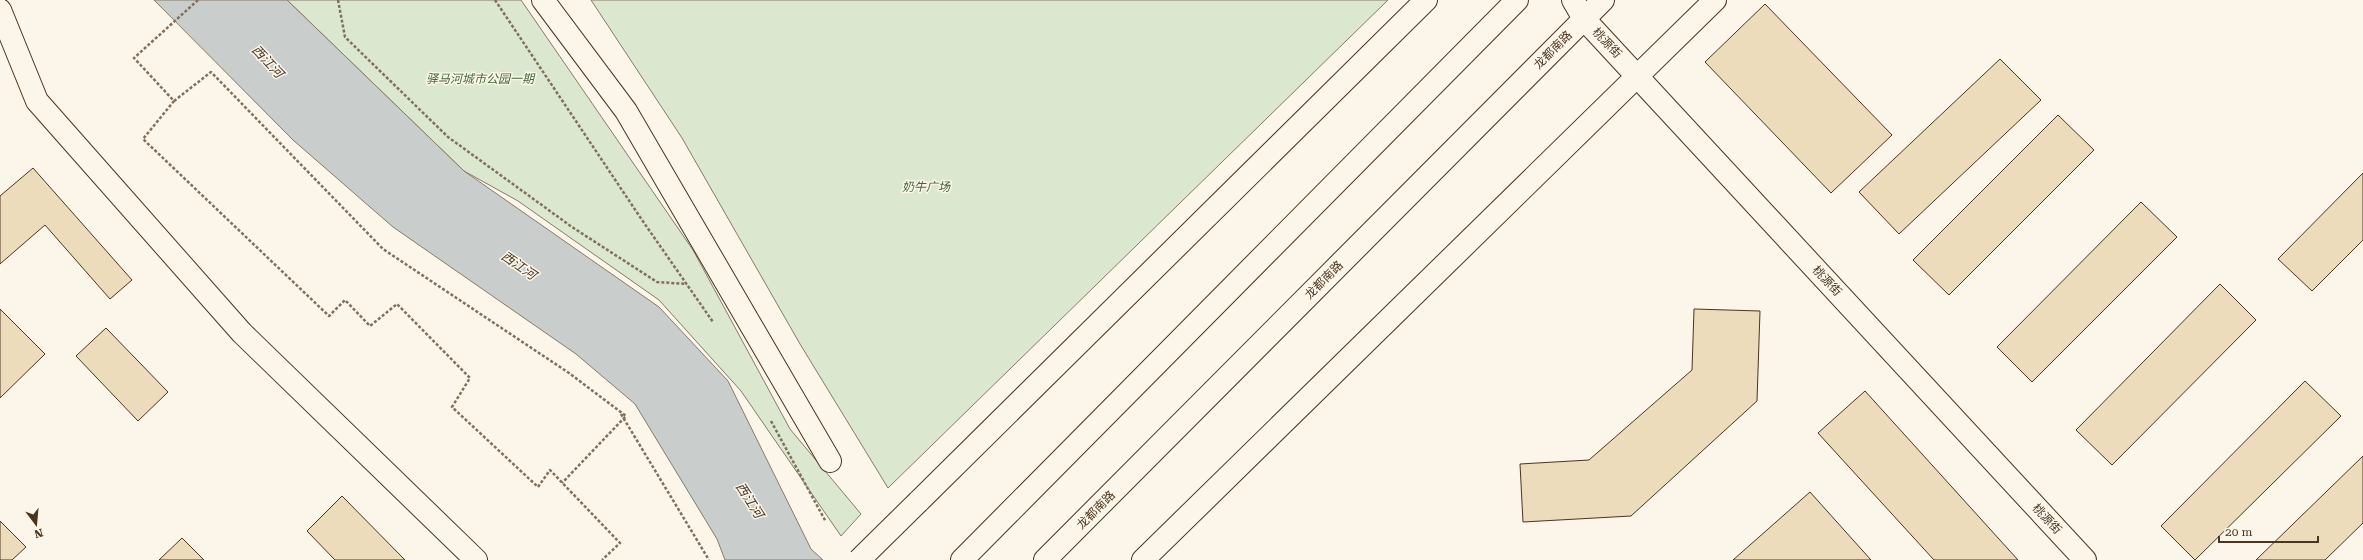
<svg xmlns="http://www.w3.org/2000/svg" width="2363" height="560" viewBox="0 0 2363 560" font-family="'Roboto Serif','Noto Sans SC',serif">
<rect width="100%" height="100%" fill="#fbf6e9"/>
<g fill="#dce7d0" stroke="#887966">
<path d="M287,0H521L693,250L790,429L861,514L841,536L741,391L659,300L518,201L464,171Z"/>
<path d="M591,0H1388L888,488L800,344L682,138Z"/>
</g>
<path fill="#c9cecd" stroke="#887966" d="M154,0H287L464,171L659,307L728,381L811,549L823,560H725L717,539L635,404L576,354L393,227L293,140Z"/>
<g fill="#ecdcbc" stroke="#4a3520">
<path d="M1765,4L1892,135L1831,193L1705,62Z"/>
<path d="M2000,59L2041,100L1899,234L1859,192Z"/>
<path d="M2058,115L2094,150L1949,295L1913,260Z"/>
<path d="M33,168L132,280L110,299L45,225L0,264V196Z"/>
<path d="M2363,173V240L2312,291L2278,259Z"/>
<path d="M2141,202L2177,237L2032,382L1997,347Z"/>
<path d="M2220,284L2256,320L2112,465L2076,430Z"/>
<path d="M0,309L45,354L0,398Z"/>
<path d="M1694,309L1760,311L1757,401L1631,516L1523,522L1520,464L1589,460L1692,370Z"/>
<path d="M106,328L168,392L138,421L76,356Z"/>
<path d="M2305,381L2341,416L2195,560L2161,526Z"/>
<path d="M1865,391L2018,560H1934L1818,433Z"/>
<path d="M2363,456V523L2325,560H2256Z"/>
<path d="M1810,492L1871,560H1733Z"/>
<path d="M342,496L405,560H335L307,531Z"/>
<path d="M0,521L26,547L12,560H0Z"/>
<path d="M182,538L204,560H159Z"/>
</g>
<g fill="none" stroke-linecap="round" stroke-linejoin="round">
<g stroke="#4a3520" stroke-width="24">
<g id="minor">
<path d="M543,0L626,111L830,461"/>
<path d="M0,10L37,101L242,333L476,560"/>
</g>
</g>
<g stroke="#4a3520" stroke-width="24">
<g id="tertiary">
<path d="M1573,0L1584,19L2085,560"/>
<path d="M918,502L1426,0"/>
<path d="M1143,560L1715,0"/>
</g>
</g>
<g stroke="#4a3520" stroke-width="24">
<g id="primary">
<path d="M962,560L1517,0"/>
<path d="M1045,560L1603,0"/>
</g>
</g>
<g stroke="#7f6f5c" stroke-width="2.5" stroke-dasharray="3 2" stroke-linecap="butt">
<path d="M198,0L134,58L174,101L143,139L329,316L345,300L370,326L397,304L470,378L452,407L538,487L550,470L620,543L602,560"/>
<path d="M338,0L345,37L448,137L572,227L657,282L687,284"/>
<path d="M495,0L642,220L713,322"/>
<path d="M174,101L211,72L383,249L569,373L626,416L562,483"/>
<path d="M621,414L709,560"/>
<path d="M771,421L826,522"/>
</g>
<use href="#minor" stroke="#fbf6e9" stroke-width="22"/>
<use href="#tertiary" stroke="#fbf6e9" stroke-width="22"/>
<use href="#primary" stroke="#fbf6e9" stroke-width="22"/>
<g stroke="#4a3520" stroke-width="24" stroke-linecap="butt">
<path id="tertiary-bridge" d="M859,560L918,502"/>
</g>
<use href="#tertiary-bridge" stroke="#fbf6e9" stroke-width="22"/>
</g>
<g text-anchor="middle" stroke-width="3" stroke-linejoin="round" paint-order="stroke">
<g font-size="12" fill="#4a3520" stroke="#fbf6e9">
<text transform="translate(1607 43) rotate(47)" y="4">桃源街</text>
<text transform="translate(1553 50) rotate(-45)" y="4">龙都南路</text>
<text transform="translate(1324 280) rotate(-45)" y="4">龙都南路</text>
<text transform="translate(1827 281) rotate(47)" y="4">桃源街</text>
<text transform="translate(1096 510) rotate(-45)" y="4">龙都南路</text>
<text transform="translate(2047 519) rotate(47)" y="4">桃源街</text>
</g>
<g font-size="12" font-style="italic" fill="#436837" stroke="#fbf6e9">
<text x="480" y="83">驿马河城市公园一期</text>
<text x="926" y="191">奶牛广场</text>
</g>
<g font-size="13" font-style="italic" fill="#4a3520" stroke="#fbf6e9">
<text transform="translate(268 61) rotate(47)" y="5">西江河</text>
<text transform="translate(519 265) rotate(35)" y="5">西江河</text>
<text transform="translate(750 500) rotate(57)" y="5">西江河</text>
</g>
</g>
<g transform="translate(36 524) rotate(164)" stroke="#fbf6e9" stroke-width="3" paint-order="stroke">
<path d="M0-3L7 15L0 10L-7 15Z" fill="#4a3520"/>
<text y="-6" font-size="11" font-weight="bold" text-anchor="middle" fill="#4a3520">N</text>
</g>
<path d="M2219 536v6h99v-6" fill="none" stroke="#4a3520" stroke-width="2"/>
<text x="2225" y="536" font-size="12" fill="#4a3520" stroke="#fbf6e9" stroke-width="3" paint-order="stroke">20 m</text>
</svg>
